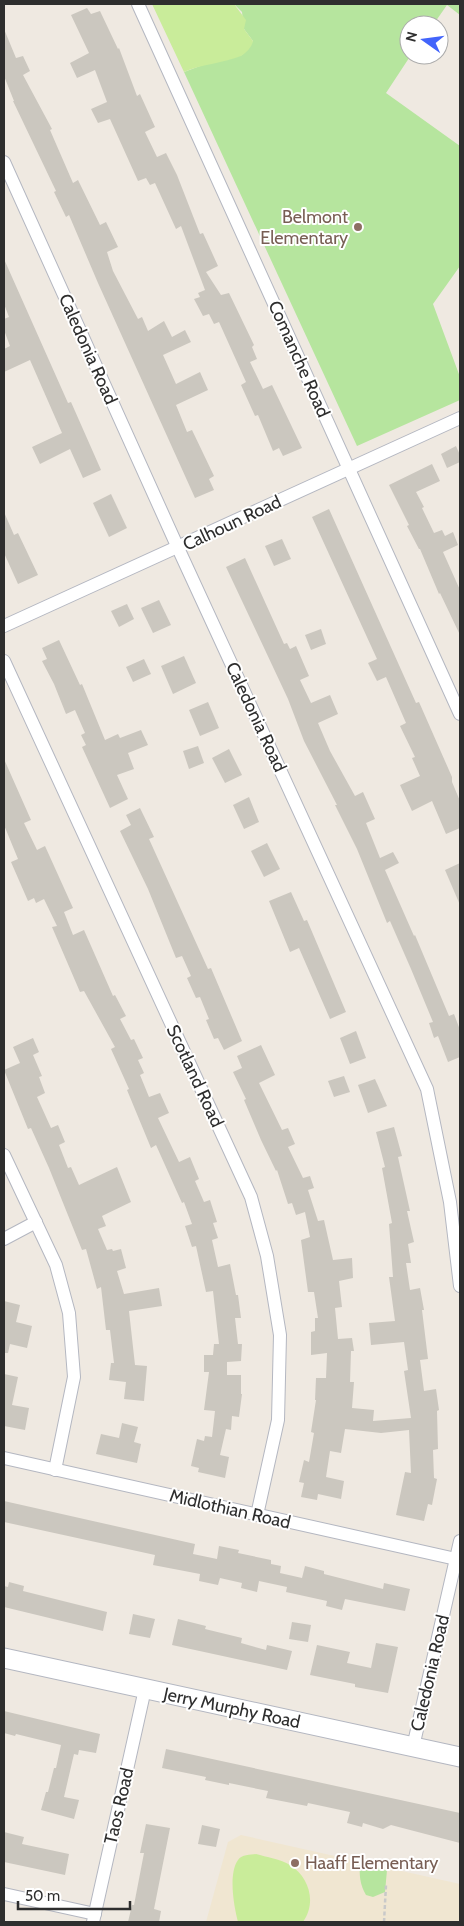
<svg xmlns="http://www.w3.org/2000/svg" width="464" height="1926" viewBox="0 0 464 1926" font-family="Cabin,sans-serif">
<rect width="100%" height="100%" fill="#efe9e1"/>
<path fill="#f0e6d1" d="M241,1835L460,1884V1922H206L228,1842Z"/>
<g fill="#b6e59e">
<path d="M234,4H460V15L447,5L433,25H409V55H411L386,93L460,146V266L433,304L460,377V400L357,446L184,72L208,63L242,55L253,41L244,29L242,12Z"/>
<path d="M360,1863L387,1870L385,1892L373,1897L366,1895C360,1885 359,1875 360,1863Z"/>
</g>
<g fill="#c9ec9a">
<path d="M152,4H234L246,20L244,29L253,41C252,47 246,53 241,56C224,63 202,64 184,72Z"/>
<path d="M256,1854C266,1857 281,1859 290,1865C309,1877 317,1902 303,1922H238C234,1907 228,1874 238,1860C242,1854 250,1855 256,1854Z"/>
</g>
<g fill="#cbc7bf">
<path d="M87,8L91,14L100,11L118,49L119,48L137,96L140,94L155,127L145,132L157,157L166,153L177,175L200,234L203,233L218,266L206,272L221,295L229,293L254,345L252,347L257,359L250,362L263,389L272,385L302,448L283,456L279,448L273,451L258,415L255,416L241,385L246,382L219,322L214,324L209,314L203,316L194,299L200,297L198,293L205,290L181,226L176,229L155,183L150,185L146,178L138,181L110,119L98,123L91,109L107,102L95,70L77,78L70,63L89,53L71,15Z"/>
<path d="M4,29L16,58L23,56L30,71L23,75L52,129L50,130L73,183L78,180L100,225L106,222L118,247L107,252L113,271L138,319L142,317L148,331L164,321L172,337L185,330L191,342L163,355L176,384L200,372L208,390L176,405L187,432L192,430L214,476L209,479L214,490L195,498L98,283L69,215L66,217L54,192L56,191L13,101H14L4,76Z"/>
<path d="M4,259L68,403L71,402L101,470L83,478L70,449L40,464L32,447L62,433L30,360L4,372V349L10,346L4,330V319L9,317L4,304Z"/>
<path d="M456,446L460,455V462L447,468L441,454Z"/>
<path d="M432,464L440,481L416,492L424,507L422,508L434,533L442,530L445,536L453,532L458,545L443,552L460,590V635L440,593L439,594L420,549H419L407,526L409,525L389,485Z"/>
<path d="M111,494L127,528L109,537L93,503Z"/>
<path d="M329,509L416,703L419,702L452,777V782L460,801V828L446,834L432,801L412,811L400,785L420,776L412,758L415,757L400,726L406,723L386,677L377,681L368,663L377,659L312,517Z"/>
<path d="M4,512L14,535L18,533L38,575L18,584L4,553Z"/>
<path d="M282,539L291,559L274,566L265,546Z"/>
<path d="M245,558L284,644L287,643L290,649L296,646L309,676L300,680L311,703L330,695L338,714L318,723L330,751L355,796L363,792L375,819L366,823L380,858L393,852L399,863L385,870L414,936L415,935L449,1016L454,1014L460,1030V1057L448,1062L438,1036L434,1038L429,1023L433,1022L411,969L390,921L387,923L357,849L335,805H337L304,741L288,699L226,567Z"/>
<path d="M159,600L171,625L153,633L141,608Z"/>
<path d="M127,604L134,619L119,627L111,611Z"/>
<path d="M321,629L326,644L311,650L305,635Z"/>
<path d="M59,640L80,685L82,684L105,740L118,734L120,738L141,730L148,745L128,753L134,769L117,775L128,799L110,808L82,747L86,745L81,735L85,733L75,710L66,714L54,684L42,661L47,659L42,648Z"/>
<path d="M184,656L196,683L173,694L161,666Z"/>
<path d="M144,659L151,674L133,682L126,667Z"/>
<path d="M208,702L219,728L200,736L189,710Z"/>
<path d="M198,746L204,763L189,769L183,751Z"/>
<path d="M229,749L242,775L225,783L212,758Z"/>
<path d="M4,759L31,820L24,823L37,850L45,846L73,908L64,912L73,935L84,930L113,996L115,995L126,1016L120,1019L131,1040L134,1039L143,1058L138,1060L144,1073L140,1075L149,1097L160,1093L169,1113L158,1118L179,1162L190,1157L199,1179L195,1181L204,1202L210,1200L217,1222L213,1223L218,1238L212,1240L218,1267L230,1264L236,1295H238L241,1318H235L238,1344H242L241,1361L227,1362V1375H241V1394H242L239,1417L232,1416L231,1430L226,1429L220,1455L229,1457L225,1478L198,1472L199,1468L191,1466L197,1439L204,1441L205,1436L212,1437L215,1411L204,1410L209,1372H204V1355H213L214,1344H219L213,1291L206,1292L196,1246L192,1247L185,1226L192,1224L184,1202L182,1203L156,1145L151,1148L127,1090L129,1089L111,1049L115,1047L84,991L80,992L52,927L57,926L44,899L36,903L34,898L28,901L11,862L18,859L4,825Z"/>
<path d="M249,797L259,822L244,829L233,805Z"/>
<path d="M140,808L154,837L149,839L208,969L211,968L242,1041L224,1050L218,1038L214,1039L206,1020L209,1019L200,997L196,998L187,978L191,976L182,956L176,958L148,889L120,831L131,825L126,815Z"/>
<path d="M267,843L280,869L264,877L251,851Z"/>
<path d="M460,863V905L445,870Z"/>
<path d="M291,892L304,921L307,920L346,1012L330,1019L299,948L290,952L269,901Z"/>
<path d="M356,1031L366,1058L350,1064L340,1038Z"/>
<path d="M33,1038L39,1052L33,1055L42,1076L39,1077L45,1093L37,1097L51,1128L58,1125L65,1142L59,1145L68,1168L71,1167L79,1185L117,1167L131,1202L102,1216L106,1226L98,1229L107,1250L112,1249L113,1251L121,1249L126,1268L117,1271L124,1294L159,1288L162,1306L129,1311L135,1365L147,1366L144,1401L124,1399L126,1382L109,1380L111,1363H114L110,1330H106L101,1287L97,1289L86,1249L82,1250L49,1168L31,1128L28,1129L4,1070L20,1063L13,1047Z"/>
<path d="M261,1045L275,1075L259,1083L282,1130L288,1128L295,1144L288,1147L303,1178L310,1176L314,1188L308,1190L318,1221L324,1220L333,1260L352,1258L353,1278L339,1281L342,1307L335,1308L338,1339L352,1338L354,1351H351L350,1382H354L352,1408L374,1410L373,1421L411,1418L404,1371L408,1370L404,1342L371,1345L369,1323L395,1321L389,1277H393L389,1224L392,1223L382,1168L385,1167L376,1132L394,1127L402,1156L398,1157L410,1211H407L414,1242L408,1244L411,1263H406L410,1290L420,1288L424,1310H422L428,1359L420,1360L424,1391L436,1389L439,1410L437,1411L438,1449L433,1450L434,1478L437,1479L432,1505L428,1504L424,1521L396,1515L405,1472L411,1473L409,1430L381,1433L345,1429L341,1453L330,1451L326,1477L344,1481L341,1499L318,1494L317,1500L301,1497L304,1483L299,1482L304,1460L309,1462L314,1433L311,1432L316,1400H315L316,1378H326L327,1353L311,1355V1332L315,1331V1318H318L314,1292H308L301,1240L310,1237L305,1212L296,1215L292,1203L288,1204L277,1170L276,1171L261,1140L244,1100L246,1099L233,1072L242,1068L237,1056Z"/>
<path d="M344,1076L350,1092L334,1097L328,1081Z"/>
<path d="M375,1079L387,1106L368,1113L358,1085Z"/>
<path d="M4,1301L20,1305L16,1322L32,1326L27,1348L10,1344L8,1353H4Z"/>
<path d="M4,1374L18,1377L12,1405L29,1408L25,1430L4,1426Z"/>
<path d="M122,1423L138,1427L134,1442L141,1444L137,1463L96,1454L101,1434L119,1438Z"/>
<path d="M4,1501L195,1544L193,1554L217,1559L219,1546L239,1550L238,1553L271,1560V1564L281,1566L280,1573L302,1578L305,1566L324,1571V1574L383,1589L384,1583L410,1589L405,1611L345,1599L342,1610L326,1606L327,1601L286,1592L287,1587L259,1581L257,1592L241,1588L242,1583L220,1578L218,1585L199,1581L200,1574L153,1565L155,1555L4,1522Z"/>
<path d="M9,1582L24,1586L23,1591L107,1612L103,1631L4,1607V1586L8,1587Z"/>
<path d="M133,1614L155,1619L150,1638L129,1634Z"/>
<path d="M178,1619L206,1626L205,1629L242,1638L241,1643L266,1650L267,1645L292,1651L287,1670L172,1645Z"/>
<path d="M292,1622L311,1625L308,1642L289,1639Z"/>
<path d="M376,1643L398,1647L388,1693L355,1687V1684L310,1675L317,1645L350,1652L347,1663L371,1668Z"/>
<path d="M4,1711L100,1734L96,1753L79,1750L78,1755L74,1754L64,1797L79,1800L74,1819L41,1810L46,1792H48L54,1768H56L61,1745L16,1734L15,1736L4,1733Z"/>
<path d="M166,1749L460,1813V1843L391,1825L383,1829L363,1823L362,1827L347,1823L350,1812L308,1803L307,1806L266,1798L268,1791L229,1783V1785L205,1780L206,1777L162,1768Z"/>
<path d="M146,1824L170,1828L154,1909L161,1911L159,1922H128L132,1905H134L144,1853H140Z"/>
<path d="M202,1825L220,1829L216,1847L198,1844Z"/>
<path d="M4,1832L24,1837L22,1844L69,1854L65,1875L4,1862Z"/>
</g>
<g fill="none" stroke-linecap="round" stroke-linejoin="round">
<g stroke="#b4b7c1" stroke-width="14">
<g id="street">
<path d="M138,4L460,714"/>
<path d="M4,162L178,548L427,1089L450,1202L460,1286"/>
<path d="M4,626L460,418"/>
<path d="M4,661L251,1197L267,1256L280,1335L278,1420L257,1515"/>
<path d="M4,1155L56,1265L69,1313L74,1377L55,1470"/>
<path d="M4,1239L36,1222"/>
<path d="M4,1458L456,1559"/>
<path d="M413,1747L460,1541"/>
<path d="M4,1894L95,1914"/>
<path d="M93,1922L145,1689"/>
</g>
</g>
<g stroke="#b4b7c1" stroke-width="21">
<path id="secondary" d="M4,1658L460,1757"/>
</g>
<path stroke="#c9c9c9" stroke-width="2.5" stroke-dasharray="4 2.5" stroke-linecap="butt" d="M384,1922L386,1885"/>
<use href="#street" stroke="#fff" stroke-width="12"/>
<use href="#secondary" stroke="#fff" stroke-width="19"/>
</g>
<g fill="#8d6e63" stroke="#fff" stroke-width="2">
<circle cx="358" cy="227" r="5"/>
<circle cx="295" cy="1863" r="5"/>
</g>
<g text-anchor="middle" stroke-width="4" stroke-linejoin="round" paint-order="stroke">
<g font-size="18" fill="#785e54" stroke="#fff" text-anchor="end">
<text x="348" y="223">Belmont<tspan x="348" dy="21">Elementary</tspan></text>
<text x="305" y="1869" text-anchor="start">Haaff Elementary</text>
</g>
<g font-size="18" fill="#2e2e2e" stroke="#fff">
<text transform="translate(88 349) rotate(66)" y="6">Caledonia Road</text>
<text transform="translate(299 359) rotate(66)" y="6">Comanche Road</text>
<text transform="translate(232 523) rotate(-25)" y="6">Calhoun Road</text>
<text transform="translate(256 717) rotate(65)" y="6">Caledonia Road</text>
<text transform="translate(195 1076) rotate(65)" y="6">Scotland Road</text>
<text transform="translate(230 1509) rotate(13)" y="6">Midlothian Road</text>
<text transform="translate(430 1673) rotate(-77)" y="6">Caledonia Road</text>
<text transform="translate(232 1708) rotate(12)" y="6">Jerry Murphy Road</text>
<text transform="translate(119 1806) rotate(-77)" y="6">Taos Road</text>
</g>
</g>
<rect width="464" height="1926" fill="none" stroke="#2e2e2e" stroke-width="10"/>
<g transform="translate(424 40) rotate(284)"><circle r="24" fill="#ffffff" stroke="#ababab"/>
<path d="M0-4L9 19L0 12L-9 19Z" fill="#4264fb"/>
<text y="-8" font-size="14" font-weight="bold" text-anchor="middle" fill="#2e2e2e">N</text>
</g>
<path d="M18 1901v8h112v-8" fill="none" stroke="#2e2e2e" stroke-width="2.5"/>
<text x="25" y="1901" font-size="15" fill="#2e2e2e" stroke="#ffffff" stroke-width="4" paint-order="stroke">50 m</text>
</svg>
